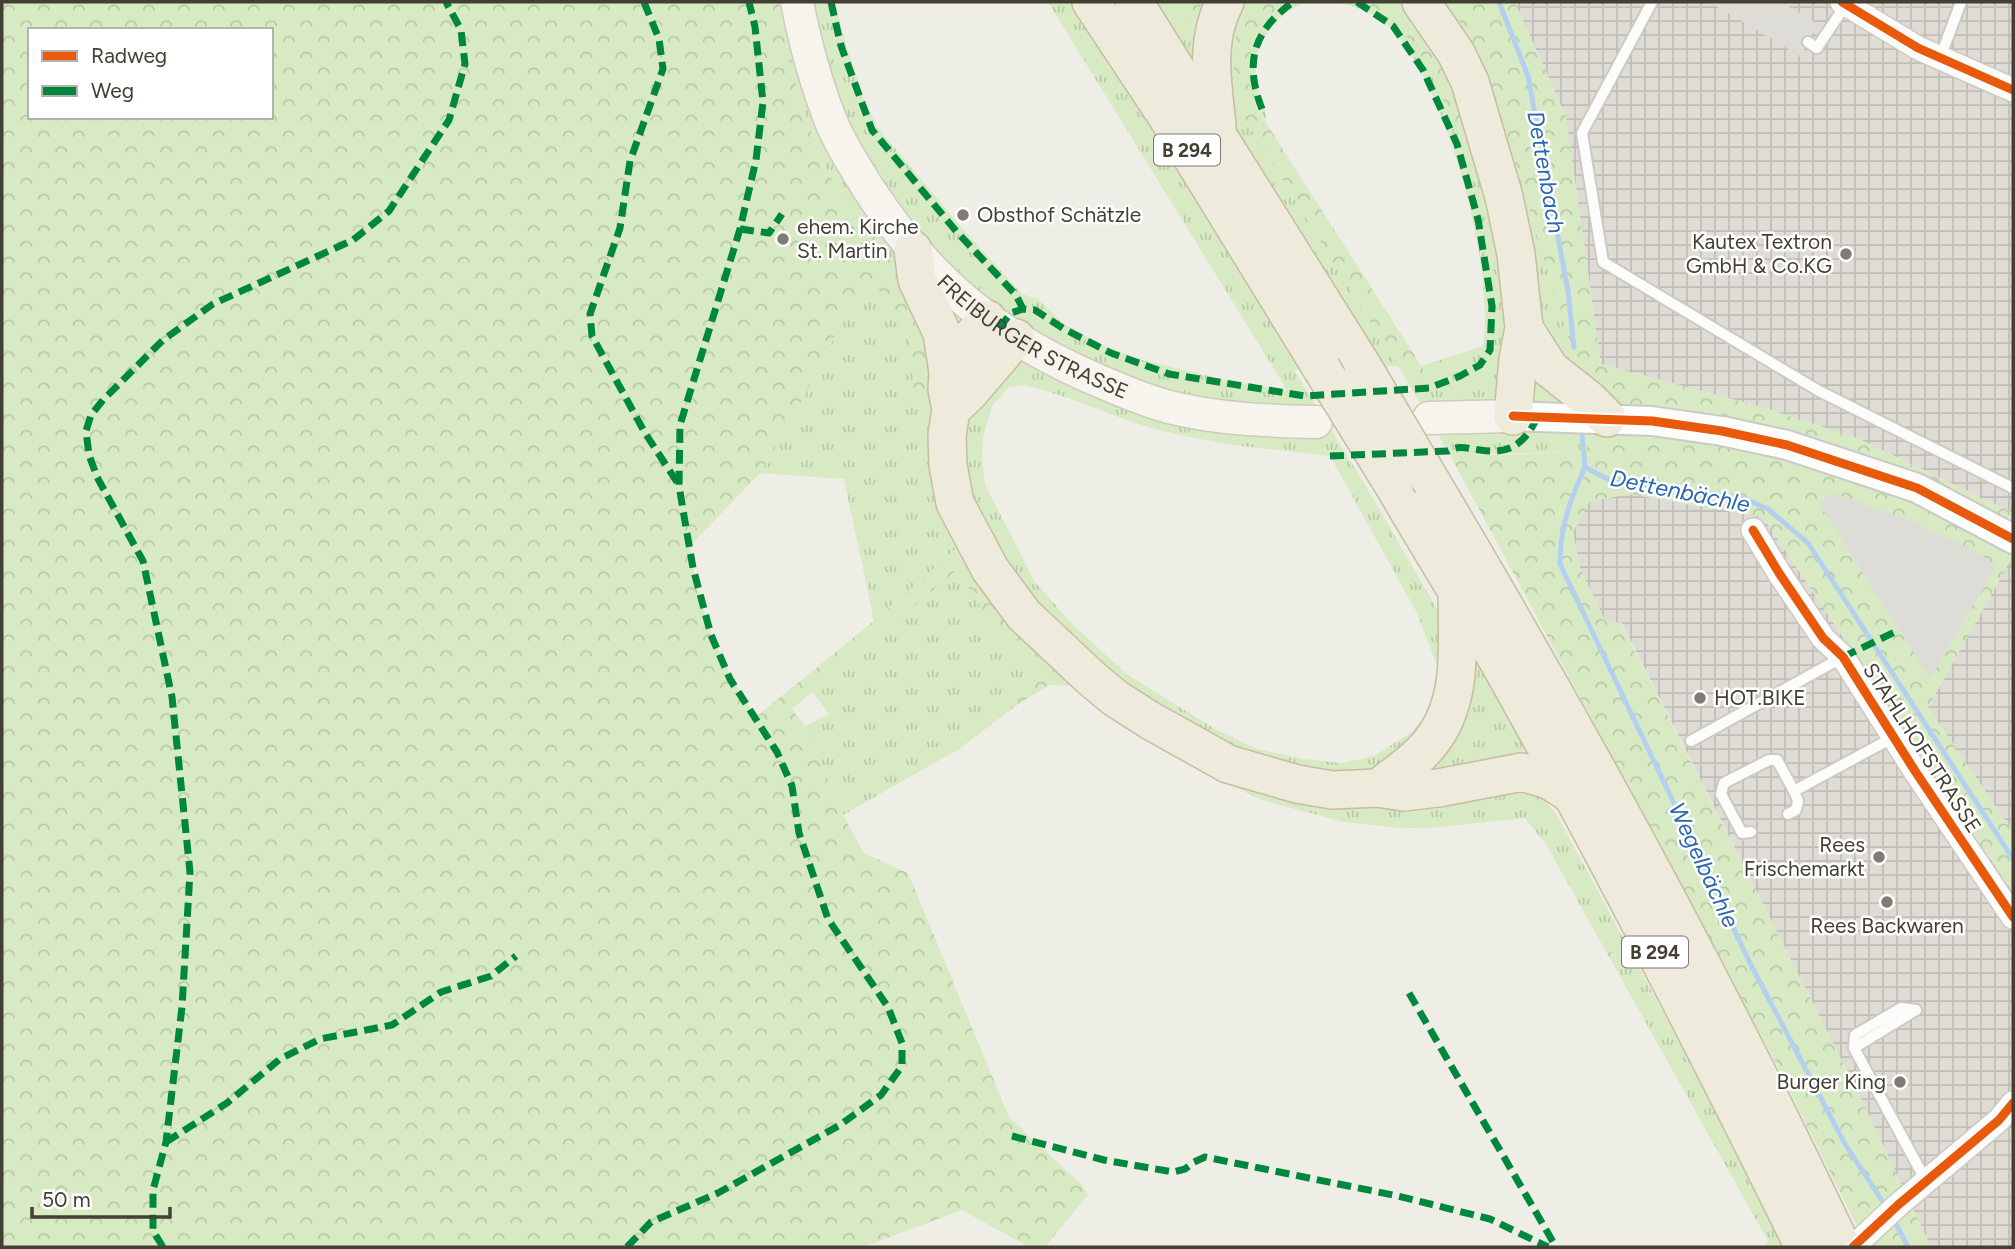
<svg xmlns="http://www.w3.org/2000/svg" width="2015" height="1249" viewBox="0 0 2015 1249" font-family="Figtree,sans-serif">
<defs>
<pattern id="industrial-grid" width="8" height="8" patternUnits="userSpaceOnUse" patternTransform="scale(1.75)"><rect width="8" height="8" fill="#dedcd4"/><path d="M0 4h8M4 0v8" fill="none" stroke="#c0beb6"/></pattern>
<pattern id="grass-tufts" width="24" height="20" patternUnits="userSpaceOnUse" patternTransform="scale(1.75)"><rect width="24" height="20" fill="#d7eac4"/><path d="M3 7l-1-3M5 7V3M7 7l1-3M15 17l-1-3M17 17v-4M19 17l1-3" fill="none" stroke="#bacaa9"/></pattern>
<pattern id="forest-crowns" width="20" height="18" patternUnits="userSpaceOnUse" patternTransform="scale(1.75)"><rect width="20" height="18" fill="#d7eac4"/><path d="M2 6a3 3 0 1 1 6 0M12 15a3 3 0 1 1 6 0" fill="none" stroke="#bacaa9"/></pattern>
</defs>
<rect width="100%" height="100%" fill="#eeede6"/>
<g fill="url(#industrial-grid)">
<path d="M1515,2H2013V513L1859,439L1765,408L1601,364L1566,117Z"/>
<path d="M1630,494L1763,517L2013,892V1247H1931L1863,1103L1622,623L1605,621L1580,568L1573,532L1590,501Z"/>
<path d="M2013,556V832L1928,707Z"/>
</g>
<g fill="url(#grass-tufts)" fill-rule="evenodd">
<path d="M779,2H835L846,45L864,99L877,127L961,227L1022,294L1038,299L1064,324L1100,344L1138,359L1233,382L1287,390L1048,2H1175L1191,32L1209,2H1248C1227,48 1231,74 1246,121L1398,366L1294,370L1367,488L1444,621L1472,649L1534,759L1542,797L1557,815L1789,1247H1765L1768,1241L1547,846L1525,818L1430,828H1398L1344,822L1262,800L1182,761L1110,714L960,545L874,621L844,479L760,473L792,420L836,334L873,282L908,326L934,414L892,263L855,220L823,163L805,115L788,56ZM1023,385C1065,394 1104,413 1145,426C1205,444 1268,449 1330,456L1417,613L1438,668V686L1431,708L1412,732L1374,756L1342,763L1304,759L1257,749L1215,729L1128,675L1073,625L1035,582L985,485L982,459L983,437L992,406L1009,387Z"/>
<path d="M1285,2H1308C1276,11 1252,45 1256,78C1257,94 1267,106 1266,121C1259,111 1252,100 1249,87C1244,64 1252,26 1271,10C1275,7 1281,4 1285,2Z"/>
<path d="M1336,2H1365L1397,22L1428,65L1463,143L1406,7L1400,2H1449L1487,69L1592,382L1588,400L1587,452L1461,454L1451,457L1407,381L1429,378L1422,366L1483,346C1495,267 1448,89 1392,30C1377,14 1356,6 1336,2Z"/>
<path d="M957,569L991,624L1040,679L1013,697L1017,705L959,749L843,815L805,726L829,714L813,692Z"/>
</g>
<g fill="url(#forest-crowns)" fill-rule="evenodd">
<path d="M2,2H779L788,56L805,115L823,163L855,220L892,263L920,310L930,338L934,415L915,398L907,326L873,283L836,334L792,420L760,473L690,546C699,613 719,661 756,717L874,621L960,545L1082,686L1049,685L1017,705L1013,697L1039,679L991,624L957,570L792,709L805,726L843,815L864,853L908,873L1009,1117L1081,1184L1088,1195L1045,1247H1029L962,1210L866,1246L854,1247H2ZM30,30H271V117H30Z"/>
<path d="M1175,2H1209L1191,32Z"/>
<path d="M1248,2H1285L1270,11L1257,31L1249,57V86L1256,107L1429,378L1407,381L1246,121C1231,74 1227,48 1248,2Z"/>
<path d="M1365,2H1400L1406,7L1449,71L1475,141L1462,143L1428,65L1397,23Z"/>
<path d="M1449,2H1515L1566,117L1601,364L1765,408L1859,439L2013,513V556L1928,707L2013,832V892L1763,517L1630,494L1590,501L1573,532L1580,568L1605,621L1621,623L1863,1103L1931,1247H1867L1779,1069L1451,457L1461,454L1491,455L1587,452L1588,399L1592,382L1572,352L1487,69Z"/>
</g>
<g fill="#dddcd6">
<path d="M1709,2H1781L1818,24L1800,56Z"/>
<path d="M1833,493L1910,521L1968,548L1997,565L1930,679L1819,503Z"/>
</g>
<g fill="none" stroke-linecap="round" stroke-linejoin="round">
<g stroke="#b5d0ee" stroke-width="5">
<path d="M1499,2L1528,76L1568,291L1574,347"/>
<path d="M1582,435L1585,467"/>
<path d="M1585,467C1570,500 1560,527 1560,564L1752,967L1845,1144L1886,1207"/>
<path d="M1585,467L1613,482L1740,497L1768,509L1808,543L2013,859"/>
<path d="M1893,1218L1908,1247"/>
</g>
<g stroke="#cccac4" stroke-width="14">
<g id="service">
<path d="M1652,2L1582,133L1603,262L1819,391L2013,488"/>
<path d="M1808,42L1817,48L1846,4"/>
<path d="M1940,58L1961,2"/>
<path d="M1691,741L1843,657"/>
<path d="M1788,814L1796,810L1798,801L1794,791"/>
<path d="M1751,832L1742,833L1721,794L1724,783L1769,760H1777L1794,791L1894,737"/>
<path d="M1916,1010L1854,1048L1926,1181"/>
<path d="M1854,1048L1855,1035L1901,1008L1916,1010"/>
</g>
</g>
<g stroke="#cccac4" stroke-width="26">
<g id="minor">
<path d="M1842,2L1918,48L2013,90"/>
<path d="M1753,530L1779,573L1823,638L1843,657L1915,771L2013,917"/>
<path d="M1853,1247L1898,1205L1999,1120L2013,1103"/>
</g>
</g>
<g stroke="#cccac4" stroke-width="32">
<path id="tertiary" d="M1513,416L1652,421L1722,431L1787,445L1917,488L2013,539"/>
</g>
<g stroke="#cecbbd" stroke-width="35">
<g id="secondary">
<path id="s1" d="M797,2C805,43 816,84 832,124C842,147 855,167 868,188C929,282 1000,340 1104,383C1125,392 1147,401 1169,407C1217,419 1267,421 1316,422"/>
<path d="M1429,418L1513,416"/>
</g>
</g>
<g stroke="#c6bea1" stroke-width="40">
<g id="trunk">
<path d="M1091,2L1166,115L1322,369"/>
<path d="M1134,2L1363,367"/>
<path d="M1421,2L1456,53L1470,82L1504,197L1516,254L1524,328L1518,359L1513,416"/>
<path d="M1217,126C1213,83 1204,42 1225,2"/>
<path d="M913,250L917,280L942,333L948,372L947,389L951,410L947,435L948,465L955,503L990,569L1024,615L1091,678L1115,698L1151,721L1228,764L1297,784L1332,790L1378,788L1403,792L1438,788L1522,772L1549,780L1572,795"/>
<path d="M1524,328L1550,369L1588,399L1607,418"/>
<path d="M948,372L964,346L987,319"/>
<path d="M951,410L969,393L1016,338"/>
<path d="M1432,483C1580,731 1719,986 1842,1247"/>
<path d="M1394,486C1434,555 1477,622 1515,691C1617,874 1712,1060 1804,1247"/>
<path d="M1378,788C1396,774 1417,760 1431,742C1464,700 1457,645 1457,595"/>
</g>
</g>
<use href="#service" stroke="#fcfcfb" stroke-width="10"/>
<use href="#minor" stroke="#fcfcfb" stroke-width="23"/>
<use href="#tertiary" stroke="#fcfcfb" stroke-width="28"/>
<use href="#secondary" stroke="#f6f4ec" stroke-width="32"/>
<use href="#trunk" stroke="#eeeadc" stroke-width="37"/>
<g stroke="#c6bea1" stroke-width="40" stroke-linecap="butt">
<g id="trunk-bridge">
<path d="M1363,367L1432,483"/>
<path d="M1322,369L1394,486"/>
</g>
</g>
<use href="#trunk-bridge" stroke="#eeeadc" stroke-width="37"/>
<g stroke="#00873e" stroke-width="7" stroke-dasharray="14 7" stroke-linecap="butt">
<path d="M644,2L659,39L663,69L630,161L620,228L590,314L592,336L645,433L679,485"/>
<path d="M831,2L841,46L872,130L956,231L1016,295L1023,309"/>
<path d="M1262,109C1244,63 1253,31 1293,2"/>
<path d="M740,229L769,233L782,214"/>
<path d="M999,328L1011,313L1023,309L1035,310L1064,329L1111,353L1169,374L1305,396L1429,388L1460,376L1480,365L1490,350L1492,306L1478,219L1457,144L1423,70L1393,26L1357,2"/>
<path d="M1330,456L1448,451C1462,444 1466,449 1480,450C1511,455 1525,443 1538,416"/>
<path d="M1843,657L1899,630"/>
<path d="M1409,993L1556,1247"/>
<path d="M1012,1136L1104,1160L1173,1172L1185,1169L1194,1162L1205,1157L1398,1196L1490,1219L1548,1247"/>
<path d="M166,1142L227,1103L280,1059L320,1039L392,1025L441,992L491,976L516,956"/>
<path d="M163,1247L153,1231V1190L166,1142L182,1007L190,872L172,697L143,561L97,477L89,455L86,431L91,415L103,400L163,340L213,304L353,240L389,211L449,120L465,64L461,30L446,2"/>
<path d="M627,1247L651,1222L718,1193L840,1125L881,1095L902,1066V1043L888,1007L828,919L799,833L792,786L777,752L730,679L711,635L693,568L683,510L679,485L680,425L740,229L756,160L763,102L755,27L749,2"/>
</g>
<g stroke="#fff" stroke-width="13">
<g id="cycleway">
<path d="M1842,2L1918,48L2013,90"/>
<path d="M1513,416L1652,421L1722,431L1787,445L1917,488L2013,539"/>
<path d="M1753,530L1779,573L1823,638L1843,657L1915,771L2013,917"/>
<path d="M1853,1247L1898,1205L1999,1120L2013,1103"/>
</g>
</g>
<use href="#cycleway" stroke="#e8590c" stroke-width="9"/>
</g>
<g fill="#7f7c72" stroke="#fff" stroke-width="2.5">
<circle cx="963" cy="215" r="7"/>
<circle cx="783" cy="239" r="7"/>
<circle cx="1846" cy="254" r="7"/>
<circle cx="1700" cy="698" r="7"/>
<circle cx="1879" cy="857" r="7"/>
<circle cx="1887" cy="902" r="7"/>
<circle cx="1900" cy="1082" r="7"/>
</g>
<g text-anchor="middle" stroke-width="5" stroke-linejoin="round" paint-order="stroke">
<g fill="#fff" stroke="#7b7970" stroke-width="2">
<rect x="1154" y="134.5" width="66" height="31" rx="5"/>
<rect x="1622" y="936.5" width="66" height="31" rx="5"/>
</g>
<g font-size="19" font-weight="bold" fill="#433f33">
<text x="1187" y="157">B 294</text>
<text x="1655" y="959">B 294</text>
</g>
<g font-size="21" fill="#433f33" stroke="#fff" text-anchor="start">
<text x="977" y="222">Obsthof Schätzle</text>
<text x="797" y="234">ehem. Kirche<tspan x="797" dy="24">St. Martin</tspan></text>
<text x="1832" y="249" text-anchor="end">Kautex Textron<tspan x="1832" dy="24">GmbH &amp; Co.KG</tspan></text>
<text x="1714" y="705">HOT.BIKE</text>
<text x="1865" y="852" text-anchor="end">Rees<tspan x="1865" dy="24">Frischemarkt</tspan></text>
<text x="1887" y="933" text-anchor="middle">Rees Backwaren</text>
<text x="1886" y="1089" text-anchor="end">Burger King</text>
</g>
<g font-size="21" fill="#433f33" stroke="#fff">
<text dy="7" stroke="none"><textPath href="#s1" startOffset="427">FREIBURGER STRASSE</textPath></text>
<text transform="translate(1922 748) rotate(57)" y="7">STAHLHOFSTRASSE</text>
</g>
<g font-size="23" font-style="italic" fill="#2b67b1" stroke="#fff">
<text transform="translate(1546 172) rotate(80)" y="8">Dettenbach</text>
<text transform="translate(1680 491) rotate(11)" y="8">Dettenbächle</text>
<text transform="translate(1704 865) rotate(65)" y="8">Wegelbächle</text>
</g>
</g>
<rect width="2015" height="1249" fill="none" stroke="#433f33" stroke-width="7"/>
<rect x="28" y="28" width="245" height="91" fill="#ffffff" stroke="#b4b2ad" stroke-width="2"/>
<rect x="42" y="51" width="35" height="10" fill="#e8590c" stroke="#b4b2ad" stroke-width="2"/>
<text x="91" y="63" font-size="21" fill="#433f33">Radweg</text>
<rect x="42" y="86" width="35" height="10" fill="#00873e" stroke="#b4b2ad" stroke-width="2"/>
<text x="91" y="98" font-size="21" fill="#433f33">Weg</text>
<path d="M32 1207v10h138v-10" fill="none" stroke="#433f33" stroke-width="3.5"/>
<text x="42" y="1207" font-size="21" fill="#433f33" stroke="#ffffff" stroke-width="5" paint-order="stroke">50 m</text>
</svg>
